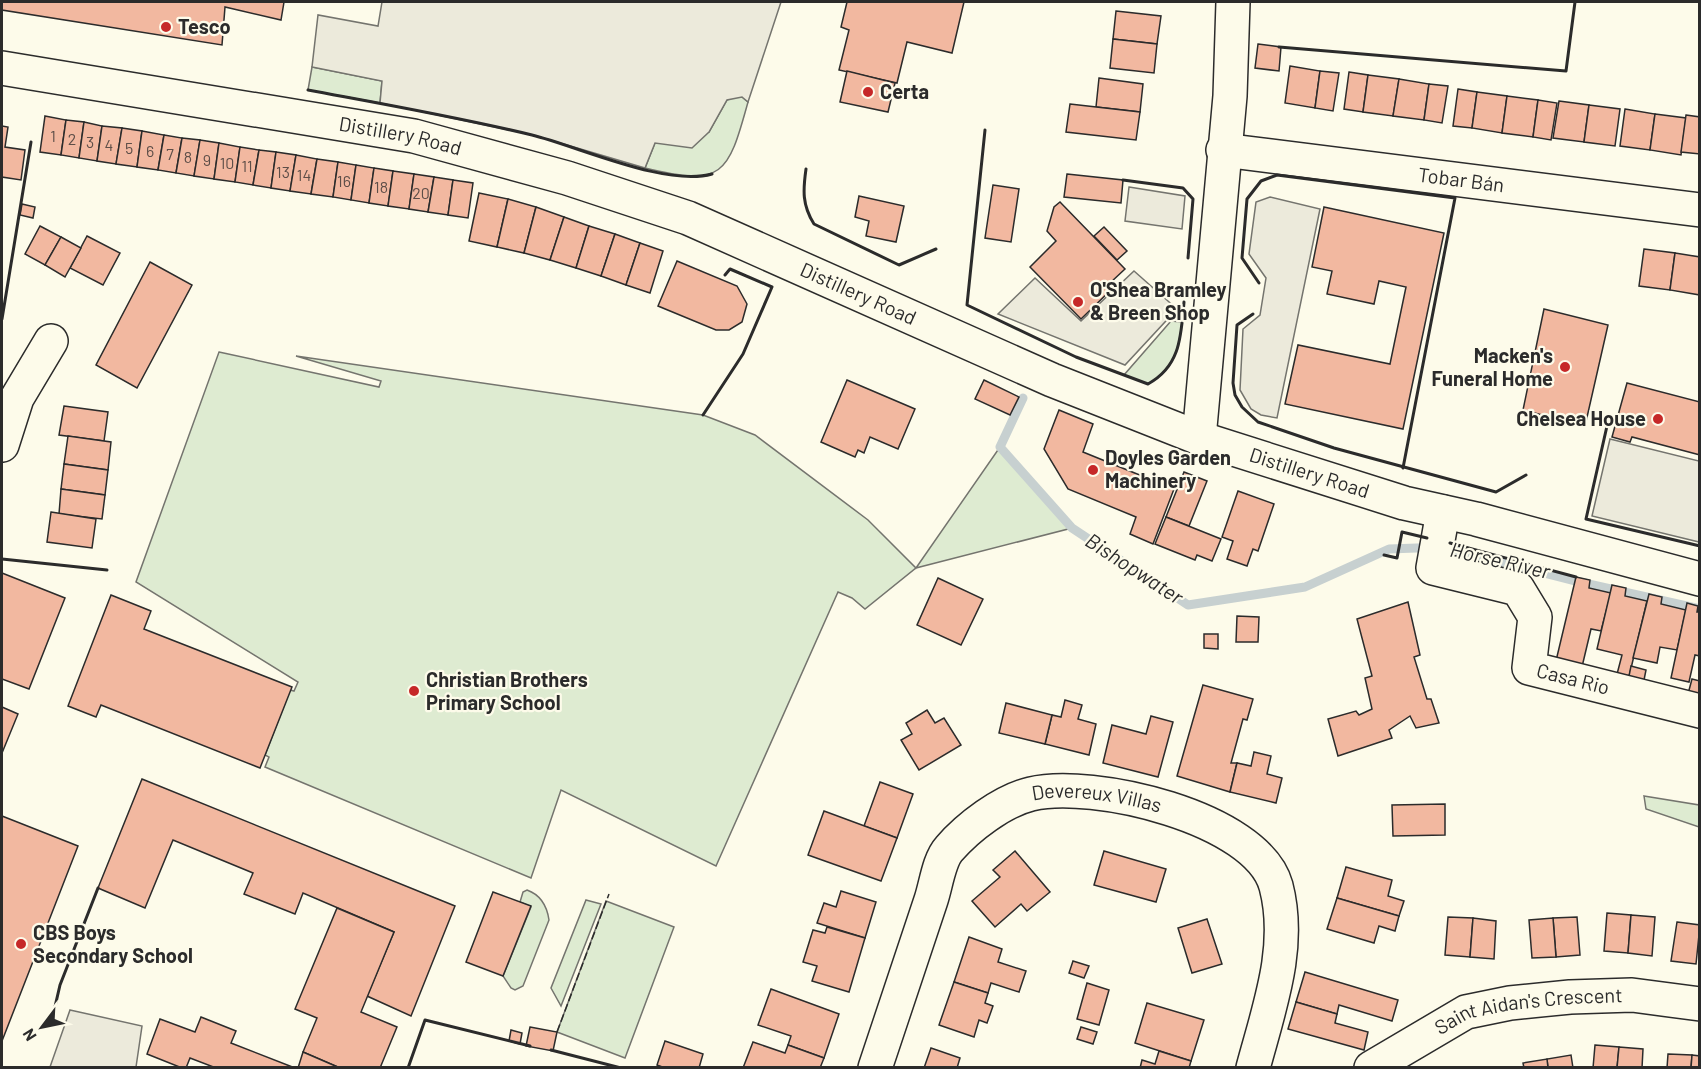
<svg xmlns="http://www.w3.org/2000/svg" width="1701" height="1069" viewBox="0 0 1701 1069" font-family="Barlow,sans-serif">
<rect width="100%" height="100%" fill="#fdfbea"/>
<g fill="#deebd1" stroke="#74746e" stroke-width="1.5">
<path d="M312,67L382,81L380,103L308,90Z"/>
<path d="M733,97H742L748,102C728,175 723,187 645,168L655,143L709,132L727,100Z"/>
<path d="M1171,321L1182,322C1179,350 1174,370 1148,384L1124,375Z"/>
<path d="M219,352L379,387L381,381L296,356L703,415L755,435L868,520L916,568L1000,447L1072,528L916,568L865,609L852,598L838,592L716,866L561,790L531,878L265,767L269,757L265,755L290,690L294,691L298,682L136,582Z"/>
<path d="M1644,796L1699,805V827L1646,809Z"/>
<path d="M527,890C541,895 547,906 549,920L523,986L515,990L511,988L503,976L531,907L520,902L523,892Z"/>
<path d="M586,900L601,904L561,1006L551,988Z"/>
<path d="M606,901L674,927L625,1058L557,1032Z"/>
</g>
<g fill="#eceadb" stroke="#74746e" stroke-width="1.5">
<path d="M382,2H781L748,102L742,97L727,100L709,132L692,148L655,143L645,168L533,135L380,103L382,81L312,67L318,15L378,26Z"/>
<path d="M1129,187L1185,196L1182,229L1125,221Z"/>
<path d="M1270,197L1320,209L1277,418L1261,415L1251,409L1240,390L1243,329L1260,315L1266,278L1249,254L1256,202Z"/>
<path d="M1134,271L1177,309L1125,365L998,314L1035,278L1081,321Z"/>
<path d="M1610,439L1699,461V542L1592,516Z"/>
<path d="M70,1010L142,1026L136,1067H50Z"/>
</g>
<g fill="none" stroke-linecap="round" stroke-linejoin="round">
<path stroke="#c7d0d0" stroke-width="9" d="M1023,398L1000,447L1072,528L1188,605L1305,587L1389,549L1444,547L1575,581L1700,609"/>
</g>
<g fill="#f2b8a0" stroke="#2b2b2b" stroke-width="1.5">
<path d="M2,2H284L281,20L225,7L222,45L2,10Z"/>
<path d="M847,2H964L952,53L907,42L897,83L839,70L849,30L841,27Z"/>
<path d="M1116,11L1161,16L1157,44L1113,39Z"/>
<path d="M1113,39L1157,44L1154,73L1110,68Z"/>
<path d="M1258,44L1281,47L1279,71L1255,68Z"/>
<path d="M1290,66L1320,71L1315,108L1285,103Z"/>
<path d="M847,71L895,83L888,112L840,102Z"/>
<path d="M1320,71L1339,73L1333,111L1315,108Z"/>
<path d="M1349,72L1368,75L1363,112L1344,109Z"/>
<path d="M1368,75L1399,79L1393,116L1363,112Z"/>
<path d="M1099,78L1143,84L1140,112L1096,107Z"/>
<path d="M1399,79L1429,84L1424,120L1393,116Z"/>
<path d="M1429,84L1448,86L1442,123L1424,120Z"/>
<path d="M1458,89L1477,92L1472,128L1453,126Z"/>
<path d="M1477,92L1507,96L1502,133L1472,128Z"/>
<path d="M1507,96L1538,100L1533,137L1502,133Z"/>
<path d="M1538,100L1557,103L1551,140L1533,137Z"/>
<path d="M1559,101L1589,105L1584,142L1553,138Z"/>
<path d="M1070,104L1140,112L1136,140L1066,132Z"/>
<path d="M1589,105L1620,109L1615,146L1584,142Z"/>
<path d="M1625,109L1655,114L1650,150L1620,146Z"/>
<path d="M1655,114L1686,118L1681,155L1650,150Z"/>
<path d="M1686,115L1700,117V154L1681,152Z"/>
<path d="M45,116L66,120L61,155L40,152Z"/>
<path d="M66,120L84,122L79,158L61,155Z"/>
<path d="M84,122L102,126L97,161L79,158Z"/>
<path d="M2,126L8,127L5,147L25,150L21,180L2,177Z"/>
<path d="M102,126L122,128L116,164L97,161Z"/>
<path d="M122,128L142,131L137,167L116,164Z"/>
<path d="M142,131L164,135L158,170L137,167Z"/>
<path d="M164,135L182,138L176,173L158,170Z"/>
<path d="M182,138L200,140L194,176L176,173Z"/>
<path d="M200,140L219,143L214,179L194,176Z"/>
<path d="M219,143L240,147L235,182L214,179Z"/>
<path d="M240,147L259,150L253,185L235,182Z"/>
<path d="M259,150L276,152L271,188L253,185Z"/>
<path d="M276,152L296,155L290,191L271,188Z"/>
<path d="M296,155L317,159L311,194L290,191Z"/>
<path d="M317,159L338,162L333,197L311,194Z"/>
<path d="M338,162L356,165L351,200L333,197Z"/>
<path d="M356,165L374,168L369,203L351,200Z"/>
<path d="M374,168L393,171L388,206L369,203Z"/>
<path d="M393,171L414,174L409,209L388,206Z"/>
<path d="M414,174L434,177L428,212L409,209Z"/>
<path d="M1067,174L1123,180L1121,203L1064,197Z"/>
<path d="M434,177L453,180L448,215L428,212Z"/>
<path d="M453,180L473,183L468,218L448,215Z"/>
<path d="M993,185L1019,189L1011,242L985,238Z"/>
<path d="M479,193L508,199L497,247L469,241Z"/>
<path d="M859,196L904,206L896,242L866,236L869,221L855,217Z"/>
<path d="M508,199L536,207L524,253L497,247Z"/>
<path d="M1060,202L1125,269L1110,283L1114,287L1081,319L1030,267L1056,241L1047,231L1054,207Z"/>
<path d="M22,204L35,207L33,218L20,215Z"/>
<path d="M536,207L564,217L550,260L524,253Z"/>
<path d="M1324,207L1444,233L1403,429L1285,404L1298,345L1390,364L1406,287L1379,281L1374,304L1327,294L1332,271L1312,267Z"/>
<path d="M564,217L589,226L576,268L550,260Z"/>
<path d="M40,226L61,237L45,265L25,254Z"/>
<path d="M589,226L615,234L601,276L576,268Z"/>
<path d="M1104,227L1127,251L1117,260L1094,236Z"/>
<path d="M615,234L640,243L626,285L601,276Z"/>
<path d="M87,236L120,253L103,285L70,268Z"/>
<path d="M61,237L81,248L65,277L45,265Z"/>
<path d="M640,243L663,251L650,293L626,285Z"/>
<path d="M1644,249L1675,253L1670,290L1639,286Z"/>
<path d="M1675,253L1700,257V295L1670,290Z"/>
<path d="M677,261L737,286L747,304L742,322L729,330H716L658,306Z"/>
<path d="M150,262L192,285L137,388L96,365Z"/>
<path d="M1544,309L1608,325L1585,426L1523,410Z"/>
<path d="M847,380L915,409L898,449L870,437L864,453L858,450L855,457L821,442Z"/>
<path d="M984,380L1019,397L1010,415L975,399Z"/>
<path d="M1627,383L1700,402V455L1632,437L1630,442L1612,437Z"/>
<path d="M64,406L108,412L104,441L59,435Z"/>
<path d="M1059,410L1093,424L1083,452L1174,489L1153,544L1130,534L1136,517L1068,489L1044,449Z"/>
<path d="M68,436L111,442L108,470L64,464Z"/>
<path d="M64,464L108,470L105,495L61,489Z"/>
<path d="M1184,472L1207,481L1189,526L1166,517Z"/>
<path d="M61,489L105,495L102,519L59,514Z"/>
<path d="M1238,491L1274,504L1258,551L1253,549L1247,566L1227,559L1233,541L1222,537Z"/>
<path d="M51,512L96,519L92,548L47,542Z"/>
<path d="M1166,517L1221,539L1212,561L1197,555L1195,560L1155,544Z"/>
<path d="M2,573L65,598L29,689L2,679Z"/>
<path d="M1576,577L1590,580L1589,588L1611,593L1601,631L1591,629L1581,671L1555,665Z"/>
<path d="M938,578L983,599L961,645L917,625Z"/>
<path d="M1612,585L1626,588L1625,596L1647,601L1628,681L1616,678L1622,655L1597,649Z"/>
<path d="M1649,594L1662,597L1661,604L1686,610L1677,650L1660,647L1657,663L1633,658Z"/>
<path d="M111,595L151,611L144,629L292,687L260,768L101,705L96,717L68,706Z"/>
<path d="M1408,602L1420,655L1414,657L1427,699H1431L1439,723L1416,728L1410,716L1389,730L1392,738L1338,756L1328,719L1356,711L1359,715L1372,709L1365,678L1372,676L1357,619Z"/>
<path d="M1687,603L1698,606L1697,612H1700V656L1695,655L1689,682L1671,678Z"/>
<path d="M1237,616L1259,617L1258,642H1236Z"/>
<path d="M1204,634H1218V649L1204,648Z"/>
<path d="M1631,666L1646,670L1643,685L1628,681Z"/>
<path d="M1692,679L1700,681V697L1688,694Z"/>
<path d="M1203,685L1253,699L1247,720L1243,719L1231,763H1237L1230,792L1177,776Z"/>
<path d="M1065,700L1082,705L1078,719L1096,724L1089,755L1045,744L1052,715L1061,717Z"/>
<path d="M1006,703L1052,715L1045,744L999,733Z"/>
<path d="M2,707L18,714L2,753Z"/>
<path d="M927,710L935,723L944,718L961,745L919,770L901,740L912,734L906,723Z"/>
<path d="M1151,716L1173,722L1158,777L1103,763L1112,725L1146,734Z"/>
<path d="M1254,752L1271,756L1267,774L1282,778L1276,803L1230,792L1237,763L1251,766Z"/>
<path d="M142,779L455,906L411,1016L367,996L394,932L303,893L295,914L244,894L253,873L173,840L145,908L98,888Z"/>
<path d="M880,782L913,794L897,838L864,826Z"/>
<path d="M1445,804V835L1393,836L1392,805Z"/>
<path d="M824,811L897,838L881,881L808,855Z"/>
<path d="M2,816L78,846L2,1041Z"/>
<path d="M1015,851L1050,892L1027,911L1021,904L995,927L972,901L1000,877L993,870Z"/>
<path d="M1104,851L1166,869L1156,902L1094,885Z"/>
<path d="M1346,867L1392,880L1388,896L1404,901L1399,916L1337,898Z"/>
<path d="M841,891L876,902L865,938L817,923L824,903L836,907Z"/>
<path d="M493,892L531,906L503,976L466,962Z"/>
<path d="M1337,898L1399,916L1395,931L1379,926L1374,943L1327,929Z"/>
<path d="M337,908L394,932L361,1012L397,1027L380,1068H340L303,1052L317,1018L295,1009Z"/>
<path d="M1607,913L1631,915L1628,953L1604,951Z"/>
<path d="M1631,915L1655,917L1652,956L1628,953Z"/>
<path d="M1448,917L1473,918L1470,957L1445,955Z"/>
<path d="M1577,917L1580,955L1556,957L1553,918Z"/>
<path d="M1473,918L1496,921L1494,959L1470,957Z"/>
<path d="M1553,918L1556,957L1532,958L1529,920Z"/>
<path d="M1207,919L1222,964L1192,973L1178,928Z"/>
<path d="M1677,922L1700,925L1696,964L1671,961Z"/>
<path d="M827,927L865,938L849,992L812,981L817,966L803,962L813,930L825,933Z"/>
<path d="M969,937L1002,949L998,962L1026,971L1019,992L991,983L988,993L954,982Z"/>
<path d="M1073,961L1089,966L1084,978L1069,973Z"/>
<path d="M1305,972L1398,1000L1392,1021L1339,1005L1337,1014L1296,1002Z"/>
<path d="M954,982L988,993L985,1003L993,1006L987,1023L979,1020L974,1037L939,1025Z"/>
<path d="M1087,983L1109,990L1099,1025L1077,1019Z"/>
<path d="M771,989L839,1014L824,1058L788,1045L791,1036L758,1025Z"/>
<path d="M1296,1002L1337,1014L1335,1023L1368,1032L1364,1050L1288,1029Z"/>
<path d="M1147,1003L1204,1020L1191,1061L1135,1043Z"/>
<path d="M201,1017L236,1031L231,1043L295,1068H216L190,1058L186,1068H182L147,1054L160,1019L195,1032Z"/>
<path d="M530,1027L557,1032L553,1051L526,1046Z"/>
<path d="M1081,1027L1097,1032L1093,1044L1077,1039Z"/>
<path d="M511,1030L522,1033L520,1044L509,1041Z"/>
<path d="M665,1041L703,1054L699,1068H665L657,1065Z"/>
<path d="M753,1042L785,1053L788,1045L824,1058L820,1068H743Z"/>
<path d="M1595,1045L1619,1047L1617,1068H1593Z"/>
<path d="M1619,1047L1643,1049L1642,1068H1617Z"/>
<path d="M931,1048L960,1058L957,1068H924Z"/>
<path d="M1159,1051L1191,1061L1189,1068H1140L1142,1060L1155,1064Z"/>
<path d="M303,1052L340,1068H298Z"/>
<path d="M1668,1054L1692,1055L1691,1068H1667Z"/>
<path d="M1571,1055L1573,1068H1548L1547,1059Z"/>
<path d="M1692,1055L1700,1056V1068H1691Z"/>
<path d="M1547,1059L1548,1068H1524L1523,1063Z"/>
</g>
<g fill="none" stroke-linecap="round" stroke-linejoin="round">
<g stroke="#2b2b2b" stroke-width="36">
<g id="minor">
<path id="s1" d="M1223,150L1700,210"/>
<path d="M1199,438L1230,96L1233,2"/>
<path d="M2,445L17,398L51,341"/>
<path id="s2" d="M1443,512L1433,568L1518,589L1535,617L1529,668L1700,711"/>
<path id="s3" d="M875,1068C894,1012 912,956 931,900C936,885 939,860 949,849C968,827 1002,801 1031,794C1091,779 1257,817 1276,886C1292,947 1269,1008 1253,1068"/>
<path id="s4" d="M1371,1068L1466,1012L1510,1003L1570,997L1632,995L1700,1004"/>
</g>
</g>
<g stroke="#2b2b2b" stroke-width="36">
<g id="major">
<path id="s5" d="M2,68L414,136L567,178L688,218L1052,380L1199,438L1404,503L1476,519L1700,579"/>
</g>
</g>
<use href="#minor" stroke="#fdfbea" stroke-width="33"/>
<use href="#major" stroke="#fdfbea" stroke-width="33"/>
<path stroke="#2b2b2b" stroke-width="1.5" stroke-dasharray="8 3" stroke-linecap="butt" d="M557,1032L609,894"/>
<g stroke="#2b2b2b" stroke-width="3">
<path d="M1279,47L1566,71L1575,2"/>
<path d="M308,90C383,104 458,117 532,135C580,147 666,187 712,174"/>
<path d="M985,130L967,305L1076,357L1148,384C1181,366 1181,335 1184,302"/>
<path d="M806,169C803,190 802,205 814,224L899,265L936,249"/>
<path d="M1123,180L1183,188L1193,199L1188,258"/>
<path d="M1259,283L1242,258L1247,199L1261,181L1277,175L1455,198L1403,468"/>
<path d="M1253,314L1237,325L1233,383L1235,395L1242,407L1258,422L1334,448L1496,492L1526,475"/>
<path d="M2,319L31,142"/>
<path d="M703,415L743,354L772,287L730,269L725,275"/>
<path d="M1607,426L1586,519L1700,546"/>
<path d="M1450,543L1576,577"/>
<path d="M1384,555L1397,558L1402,532L1427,538"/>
<path d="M2,559L107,570"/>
<path d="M51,1024L60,985L98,888"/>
<path d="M551,1050L621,1068"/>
<path d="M408,1068L425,1020L530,1046"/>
</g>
</g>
<g fill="#c62828" stroke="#fdfbea" stroke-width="2">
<circle cx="166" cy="27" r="6"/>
<circle cx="868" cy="92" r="6"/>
<circle cx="1078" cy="302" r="6"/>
<circle cx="1565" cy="367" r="6"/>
<circle cx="1658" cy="419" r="6"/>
<circle cx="1093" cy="470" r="6"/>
<circle cx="414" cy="691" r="6"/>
<circle cx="21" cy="944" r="6"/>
</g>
<g text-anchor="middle" stroke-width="4.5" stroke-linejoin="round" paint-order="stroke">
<g font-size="16" fill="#5d4e48">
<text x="53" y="142">1</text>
<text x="72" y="145">2</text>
<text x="90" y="148">3</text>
<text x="109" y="151">4</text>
<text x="129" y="154">5</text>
<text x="150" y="157">6</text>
<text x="170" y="160">7</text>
<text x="188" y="163">8</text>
<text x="207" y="166">9</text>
<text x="227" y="169">10</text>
<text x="247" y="172">11</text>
<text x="283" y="178">13</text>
<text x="304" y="181">14</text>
<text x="344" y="187">16</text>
<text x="381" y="193">18</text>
<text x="421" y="199">20</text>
</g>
<g font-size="20" font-weight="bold" fill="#2b2b2b" stroke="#fdfbea" text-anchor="start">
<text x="178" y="34">Tesco</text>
<text x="880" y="99">Certa</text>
<text x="1090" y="297">O'Shea Bramley<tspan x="1090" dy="23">&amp; Breen Shop</tspan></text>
<text x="1553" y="363" text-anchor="end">Macken's<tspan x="1553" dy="23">Funeral Home</tspan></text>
<text x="1646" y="426" text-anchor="end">Chelsea House</text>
<text x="1105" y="465">Doyles Garden<tspan x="1105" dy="23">Machinery</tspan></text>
<text x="426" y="687">Christian Brothers<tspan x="426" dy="23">Primary School</tspan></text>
<text x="33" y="940">CBS Boys<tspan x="33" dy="23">Secondary School</tspan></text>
</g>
<g font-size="20" fill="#2b2b2b" stroke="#fdfbea">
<text dy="7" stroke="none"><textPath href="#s5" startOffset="404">Distillery Road</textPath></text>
<text dy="7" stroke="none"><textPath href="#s1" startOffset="240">Tobar Bán</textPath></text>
<text dy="7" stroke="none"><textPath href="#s5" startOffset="890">Distillery Road</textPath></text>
<text dy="7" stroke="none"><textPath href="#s5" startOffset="1376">Distillery Road</textPath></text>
<text dy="7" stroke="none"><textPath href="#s2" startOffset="274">Casa Rio</textPath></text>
<text dy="7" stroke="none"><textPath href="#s3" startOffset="398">Devereux Villas</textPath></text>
<text dy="7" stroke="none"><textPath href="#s4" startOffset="172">Saint Aidan's Crescent</textPath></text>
</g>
<g font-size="21" font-style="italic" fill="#2b2b2b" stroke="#fdfbea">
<text transform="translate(1500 561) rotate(13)" y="7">Horse River</text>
<text transform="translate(1134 569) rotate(33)" y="7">Bishopwater</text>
</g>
</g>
<rect width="1701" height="1069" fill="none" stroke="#2b2b2b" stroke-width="6"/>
<g transform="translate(42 1027) rotate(238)" stroke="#fdfbea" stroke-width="4.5" paint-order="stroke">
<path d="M0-4.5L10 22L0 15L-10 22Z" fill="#2b2b2b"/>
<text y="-9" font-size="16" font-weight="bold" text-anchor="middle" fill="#2b2b2b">N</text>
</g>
</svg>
